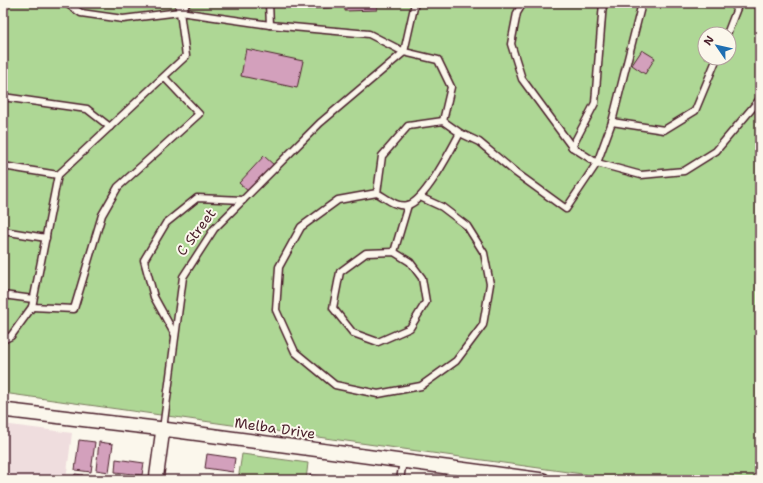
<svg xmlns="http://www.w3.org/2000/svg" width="763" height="483" viewBox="0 0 763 483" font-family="'Shantell Sans',sans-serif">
<rect width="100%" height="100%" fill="#fbf7ec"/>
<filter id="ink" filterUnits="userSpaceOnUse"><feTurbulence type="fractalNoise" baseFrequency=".025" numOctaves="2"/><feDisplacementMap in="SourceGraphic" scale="8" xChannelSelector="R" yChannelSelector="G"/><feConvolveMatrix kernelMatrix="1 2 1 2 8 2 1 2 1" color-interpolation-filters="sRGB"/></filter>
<g filter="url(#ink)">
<path fill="#efddde" d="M3,424L72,433L66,480H3Z"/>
<g fill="#aed795" stroke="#7c7b60" fill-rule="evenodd">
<path d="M3,3H760V480H625L3,393ZM705,34H729V58H705Z"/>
<path d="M242,454L308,463L306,480H238Z"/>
</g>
<g fill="#d3a0bc" stroke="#4a1f2b">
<path d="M305,3H377V10L345,11V7L305,9Z"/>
<path d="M246,49L303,61L297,88L241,76Z"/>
<path d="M642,50L655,58L645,74L632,65Z"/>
<path d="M264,156L275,166L250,193L239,183Z"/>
<path d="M79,440L95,442L91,472L75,470Z"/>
<path d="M99,442L113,444L109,472L96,470Z"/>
<path d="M207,454L235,458L233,472L205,468Z"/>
<path d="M116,459L144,463L142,475L115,472Z"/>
<path d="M75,474L83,475V480H74Z"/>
<path d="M310,475L348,480H309Z"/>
<path d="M426,477L441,480H426Z"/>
</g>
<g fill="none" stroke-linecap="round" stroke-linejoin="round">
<g stroke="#4a1f2b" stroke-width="9">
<g id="lane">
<path d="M66,3L81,13L123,19L180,12L187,3"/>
<path d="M178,3L180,12"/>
<path d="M269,3L270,25"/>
<path d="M523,3L517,13L511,44L522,79L572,147L597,163L641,175L684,171L716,151L760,99"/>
<path d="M727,34L739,3"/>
<path d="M404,52L415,3"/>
<path d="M3,97L87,109L110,127"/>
<path d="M443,121L460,133C452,148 425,201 408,205C397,208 386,198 377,193L382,156L408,126Z"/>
<path d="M612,122L664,130L695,111L717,58"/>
<path d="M460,133L479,142L515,172L566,209L597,163L612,122L642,3"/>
<path d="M572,147L595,103L603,3"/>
<path d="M3,166L58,175"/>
<path d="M377,193L338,200L301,227L279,267L276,310L295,352L335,385L378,394L421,386L456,361L483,325L490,284L484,253L467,226L442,207L420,197"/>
<path d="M3,231L46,238"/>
<path d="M394,252L410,262L422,278L426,302L410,328L378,342L353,333L333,308L340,272L366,253Z"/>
<path d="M394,252L408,205"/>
<path d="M3,295L33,299"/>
<path d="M32,307L74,309L102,215L118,187L199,114L164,77"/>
<path d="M175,335L154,297L144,260L166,223L197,198L243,200"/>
<path d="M3,340L11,336L32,307L58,175L186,56L180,12L270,25L369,34L404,52L438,60L451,87L443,121"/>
<path d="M163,429L183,277L214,229L320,123L404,52"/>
<path d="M400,480L403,461"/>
<path d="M467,480L469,470"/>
</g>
</g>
<g stroke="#4a1f2b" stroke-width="16">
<g id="street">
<path d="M3,410L163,429L543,480"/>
<path d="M156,480L163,429"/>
</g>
</g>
<use href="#lane" stroke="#fbf7ec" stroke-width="6"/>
<use href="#street" stroke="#fbf7ec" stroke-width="13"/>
</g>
</g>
<g text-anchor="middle" stroke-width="4" stroke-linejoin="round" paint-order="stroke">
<g font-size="14" fill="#4a1f2b" stroke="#fbf7ec">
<text transform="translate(196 232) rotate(-53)" y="5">C Street</text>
<text transform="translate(275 428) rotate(8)" y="5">Melba Drive</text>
</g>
</g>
<rect width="763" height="483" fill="none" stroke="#fbf7ec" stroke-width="16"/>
<rect x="8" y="8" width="747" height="467" fill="none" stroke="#4a1f2b" stroke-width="1.5" filter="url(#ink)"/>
<g transform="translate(717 46) rotate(304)"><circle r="19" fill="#fbf7ec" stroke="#b4a19f"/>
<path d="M0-3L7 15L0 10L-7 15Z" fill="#1f6fb2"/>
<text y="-6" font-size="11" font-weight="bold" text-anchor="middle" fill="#4a1f2b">N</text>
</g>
</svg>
